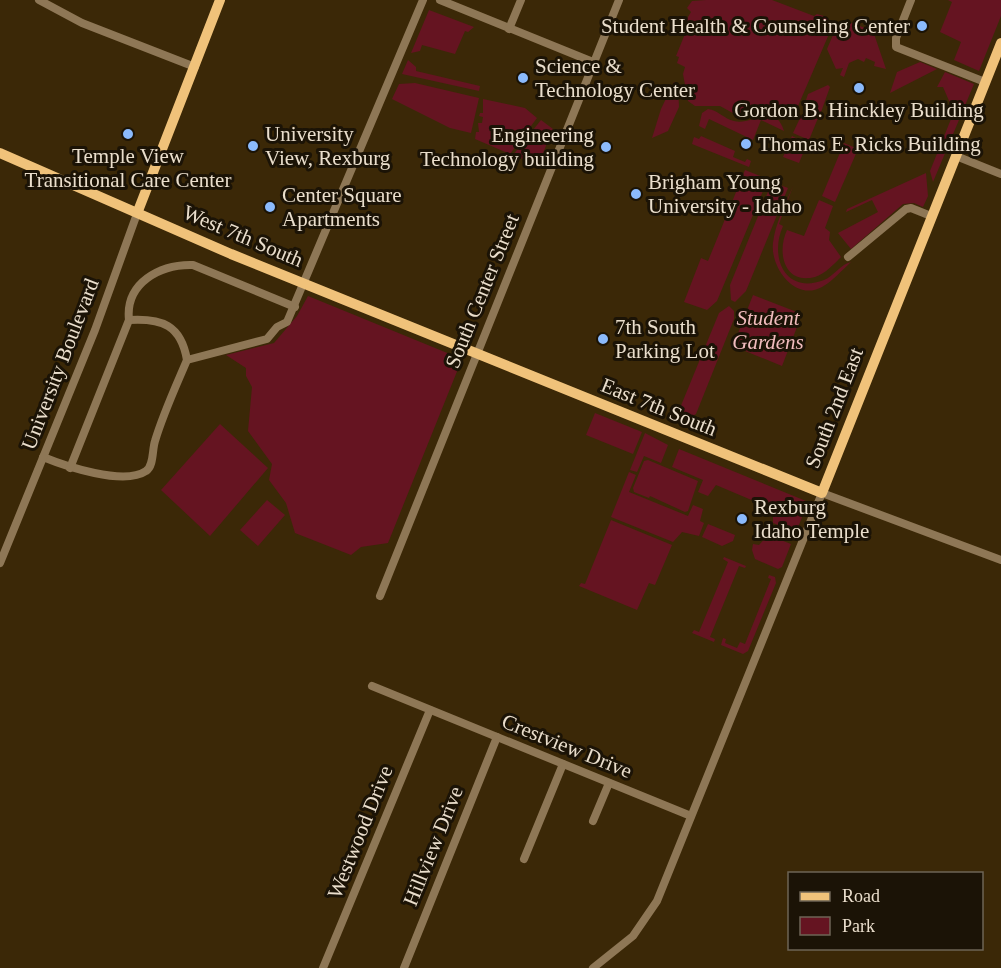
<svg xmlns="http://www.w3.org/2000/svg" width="1001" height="968" viewBox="0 0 1001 968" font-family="'Times New Roman',serif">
<rect width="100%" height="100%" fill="#3b2807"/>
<g fill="#651421">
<path d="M706,0H772L814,16L817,14L827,17L832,27L795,113L769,111L740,117L720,106H695L688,101L683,74L685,67L677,63L679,57L676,56L689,24L685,22L691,12L687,8L692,1Z"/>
<path d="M948,0H1001V16L979,71L954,60L961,42L940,32L952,2Z"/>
<path d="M429,10L474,27L468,32L465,31L455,54L422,45L420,51L411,53Z"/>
<path d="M852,23L873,31L886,69L874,66L875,62L866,58L864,62L858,59L849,63L844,77L840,75L843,68L836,69L827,49L836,28Z"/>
<path d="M408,60L416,67V71L480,86L479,91L402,74Z"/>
<path d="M920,62L937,69L890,93L897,72Z"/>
<path d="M945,72L974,84L933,182L930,171L951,119L949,112L953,110L943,87H937Z"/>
<path d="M674,82L678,85L679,107L668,131L652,138L661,109Z"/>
<path d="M415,83L479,98L471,133L450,128L392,99L399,84Z"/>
<path d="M828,85L830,87L821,112H814L806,100L808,94Z"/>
<path d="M483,99L525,108L537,118L510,154L475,139L476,132H479L478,123H482L483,117L479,116L480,113H483Z"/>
<path d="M708,109C718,110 724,119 734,121C753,126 774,100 784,131L761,120L753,140L709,119L705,129L699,126L702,113Z"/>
<path d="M801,116L818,118L809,140L793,133Z"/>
<path d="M541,120L553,129L538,165L513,155Z"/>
<path d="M701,136L735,151L733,157L745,162L747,159L751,161L749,167L692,144L694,137L699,139Z"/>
<path d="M792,136L807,144L799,163L783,157Z"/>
<path d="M844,143L858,149L835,202L822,196Z"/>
<path d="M745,170L768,179L717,301L707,310L684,302L701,258L708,261Z"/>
<path d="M926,173L928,196L923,207L914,203L903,204L851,249L838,233L878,212L872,200L846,212L847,209Z"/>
<path d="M772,182L788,188L746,291L735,302L731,300L730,285Z"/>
<path d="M793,186L779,224L783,226C769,257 785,295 824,280C834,276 841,264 851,262C842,270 833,281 822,287C795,302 770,267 773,243C775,224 785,205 793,186Z"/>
<path d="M819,200L833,206L825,228L830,232L829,240L841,257C834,264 825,274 815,277C783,285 777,251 787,230L804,236Z"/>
<path d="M753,295L802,314L782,366L733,346Z"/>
<path d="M308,296L462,359L388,543L361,547L351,555L295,533L286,503L269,480L272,464L248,431L252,387L246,376V368L226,355L274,343L297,316Z"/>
<path d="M729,306L734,311V319L696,414L689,418L684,417L680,408L719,313Z"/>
<path d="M595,413L642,432L633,454L586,435Z"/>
<path d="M220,424L268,468L210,536L161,490Z"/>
<path d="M645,433L668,445L661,463L644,456L637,472L630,470Z"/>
<path d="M679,449L806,501L807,505L796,532L773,523V509L716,485L708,496L698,492L703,480L672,467Z"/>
<path d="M648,460L698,481L688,511L685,512L650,496L649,498L634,492L633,488L644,461Z"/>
<path d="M629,472L636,475L629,492L688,516L693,505L703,509L700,521L704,523L699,536L682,532L673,542L611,517Z"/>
<path d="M267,500L285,515L258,546L240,530Z"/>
<path d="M611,520L672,545L655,585L649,583L637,610L579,586L581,583L585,584Z"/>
<path d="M708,524L735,535L733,541L722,546L702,537Z"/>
<path d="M768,535L791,544L782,567L778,569L755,559L752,550L753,544L759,545Z"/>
<path d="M724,557L746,566L745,568L739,566L710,637L715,639L714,642L692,633L694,630L699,632L728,562L723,559Z"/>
<path d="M769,575L775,577L776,583L748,651L743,654L721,645L723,638L726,639L725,643L737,648L740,642L745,644L771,579L768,578Z"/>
</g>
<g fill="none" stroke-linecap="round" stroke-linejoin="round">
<g stroke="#8e7756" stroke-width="8">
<path d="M39,0L82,23L195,67"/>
<path d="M440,0L593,62"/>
<path d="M911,0L896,38V47L985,82"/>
<path d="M509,29L521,0"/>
<path d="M956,156L1001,174"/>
<path d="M848,257L906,209L911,208L931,216"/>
<path d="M129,320C162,318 181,325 187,360"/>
<path d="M43,457C65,466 124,486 146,471C154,466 152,450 155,441C163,414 176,386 187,360L267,339L277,327L287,322L423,0"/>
<path d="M70,468L129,320C125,283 160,264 193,265L295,307"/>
<path d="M0,563L95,330L138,211"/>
<path d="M380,596L619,0"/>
<path d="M372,686L691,816"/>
<path d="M593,821L609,783"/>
<path d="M524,859L563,764"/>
<path d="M323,968L430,710"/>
<path d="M404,968L497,737"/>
<path d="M593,968L633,936L657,901L822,493L1001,560"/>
</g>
<g stroke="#f0c27a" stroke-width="10">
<path d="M0,153L231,254L822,493L1001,43"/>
<path d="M138,211L220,0"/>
</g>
</g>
<g fill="#8bbafc" stroke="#1b1306" stroke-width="2">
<circle cx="922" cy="26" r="6"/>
<circle cx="523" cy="78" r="6"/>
<circle cx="859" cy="88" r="6"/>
<circle cx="128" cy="134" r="6"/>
<circle cx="746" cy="144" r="6"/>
<circle cx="253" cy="146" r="6"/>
<circle cx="606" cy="147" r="6"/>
<circle cx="636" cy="194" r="6"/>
<circle cx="270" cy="207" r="6"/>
<circle cx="603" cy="339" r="6"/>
<circle cx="742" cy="519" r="6"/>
</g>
<g text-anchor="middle" stroke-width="6" stroke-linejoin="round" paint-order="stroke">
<g font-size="21" fill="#eadecc" stroke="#1b1306" text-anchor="start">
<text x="910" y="33" text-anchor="end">Student Health &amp; Counseling Center</text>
<text x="535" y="73">Science &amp;<tspan x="535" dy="24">Technology Center</tspan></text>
<text x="859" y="117" text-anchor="middle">Gordon B. Hinckley Building</text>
<text x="265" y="141">University<tspan x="265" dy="24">View, Rexburg</tspan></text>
<text x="594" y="142" text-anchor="end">Engineering<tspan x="594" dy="24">Technology building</tspan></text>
<text x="758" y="151">Thomas E. Ricks Building</text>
<text x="128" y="163" text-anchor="middle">Temple View<tspan x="128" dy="24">Transitional Care Center</tspan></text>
<text x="648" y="189">Brigham Young<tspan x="648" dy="24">University - Idaho</tspan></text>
<text x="282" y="202">Center Square<tspan x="282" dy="24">Apartments</tspan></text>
<text x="615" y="334">7th South<tspan x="615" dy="24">Parking Lot</tspan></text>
<text x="754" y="514">Rexburg<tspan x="754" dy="24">Idaho Temple</tspan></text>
</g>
<g font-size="21" fill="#eadecc" stroke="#1b1306">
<text transform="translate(243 236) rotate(23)" y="7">West 7th South</text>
<text transform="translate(482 291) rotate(-68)" y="7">South Center Street</text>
<text transform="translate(60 364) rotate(-69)" y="7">University Boulevard</text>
<text transform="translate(659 407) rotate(22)" y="7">East 7th South</text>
<text transform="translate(834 408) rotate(-69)" y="7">South 2nd East</text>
<text transform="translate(567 746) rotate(22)" y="7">Crestview Drive</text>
<text transform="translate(360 832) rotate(-68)" y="7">Westwood Drive</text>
<text transform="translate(433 846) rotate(-68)" y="7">Hillview Drive</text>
</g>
<g font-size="21" font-style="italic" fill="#f1bcbd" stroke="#1b1306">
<text x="768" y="325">Student<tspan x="768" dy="24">Gardens</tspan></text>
</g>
</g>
<rect x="788" y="872" width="195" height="78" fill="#1b1306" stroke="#6e6455" stroke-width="1.5"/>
<rect x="800" y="892" width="30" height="9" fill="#f0c27a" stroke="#6e6455" stroke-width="1.5"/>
<text x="842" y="902" font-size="18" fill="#eadecc">Road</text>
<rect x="800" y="917" width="30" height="18" fill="#651421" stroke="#6e6455" stroke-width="1.5"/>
<text x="842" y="932" font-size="18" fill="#eadecc">Park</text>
</svg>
